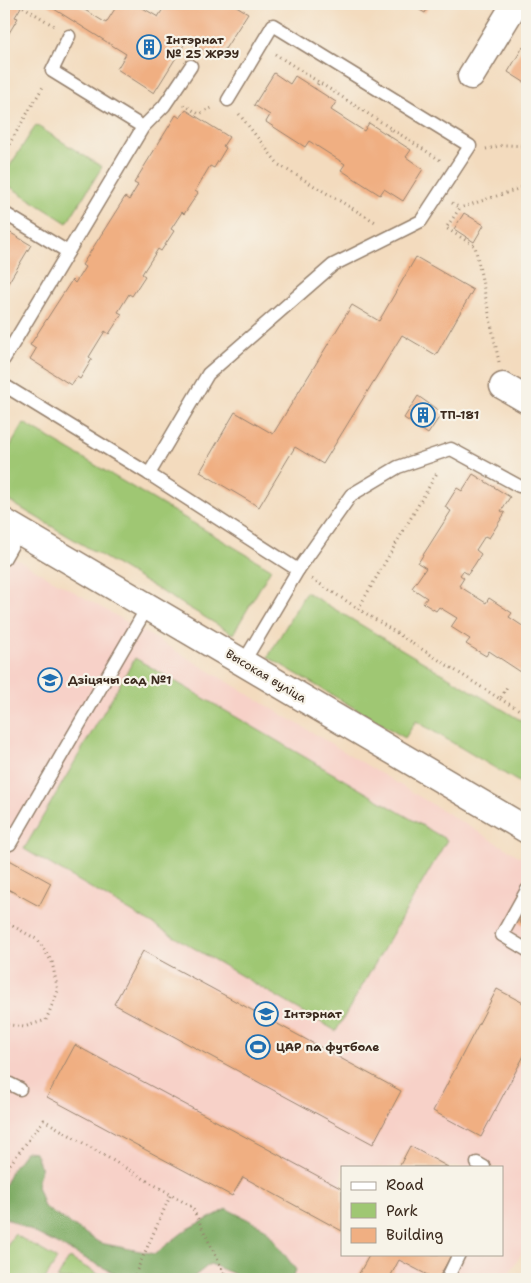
<svg xmlns="http://www.w3.org/2000/svg" width="531" height="1283" viewBox="0 0 531 1283" font-family="'Shantell Sans',sans-serif">
<rect width="100%" height="100%" fill="#f7f3e8"/>
<filter id="ink" filterUnits="userSpaceOnUse"><feTurbulence type="fractalNoise" baseFrequency=".02" numOctaves="2"/><feDisplacementMap in="SourceGraphic" scale="10" xChannelSelector="R" yChannelSelector="G"/><feConvolveMatrix kernelMatrix="1 2 1 2 8 2 1 2 1" color-interpolation-filters="sRGB"/></filter>
<filter id="wash" filterUnits="userSpaceOnUse"><feTurbulence type="fractalNoise" baseFrequency=".0096" numOctaves="4" result="noise"/><feDisplacementMap in="SourceGraphic" scale="20" xChannelSelector="R" yChannelSelector="G"/><feGaussianBlur stdDeviation="1.12" result="paint"/><feColorMatrix in="noise" values="0 0 0 0 0 0 0 0 0 0 0 0 0 0 0 0 0 1.4 0 .05"/><feComposite in="paint" operator="in"/></filter>
<g filter="url(#wash)">
<rect width="100%" height="100%" fill="#f3dbbe"/>
<path fill="#f7d1c8" fill-rule="evenodd" d="M4,552L136,627L527,861V1244L506,1279H4ZM342,1167H502V1254H342Z"/>
<g fill="#9fc773" stroke="#6d7848">
<path d="M36,125L102,167L67,223L4,183V175Z"/>
<path d="M24,423L271,569L233,634L4,498V457Z"/>
<path d="M306,592L527,724V787L416,721L405,738L268,657Z"/>
<path d="M135,658L447,840L336,1031L24,849Z"/>
<path d="M14,1234L57,1259L45,1279H4V1252Z"/>
<path d="M69,1258L107,1279H57Z"/>
</g>
<path fill="#7fac65" stroke="#5d6b42" d="M26,1151L35,1152L41,1168L37,1186L44,1207L100,1243L155,1254L186,1230L227,1209L265,1228L296,1270L292,1279H239L237,1275L210,1264L191,1279H140L112,1272L4,1217V1186L11,1171Z"/>
<g id="blocks">
<g fill="#f0af82">
<path d="M4,4H15L21,7L15,17L18,18L6,38L4,37Z"/>
<path d="M46,4H75L106,23L118,4H136L158,17L166,4H233L248,13L218,60L187,40L154,93L117,69L126,54Z"/>
<path d="M409,4H430L425,13Z"/>
<path d="M523,47L527,50V84L508,72Z"/>
<path d="M274,73L290,84L295,76L336,102L331,110L364,131L369,123L411,150L406,157L423,169L403,201L384,189L380,195L341,170L345,164L309,141L305,147L266,122L270,115L254,105Z"/>
<path d="M186,110L229,137L223,146L226,148L214,168L210,166L195,191L198,193L184,214L182,212L171,229L174,231L161,251L158,249L142,274L145,276L132,296L129,294L118,312L122,314L109,334L105,331L89,357L92,359L80,379L77,377L71,385L30,359L36,349L30,345L72,280L75,283L85,267L82,265L125,197L129,200L138,185L134,183L176,115L180,118Z"/>
<path d="M464,213L484,225L474,242L454,229Z"/>
<path d="M4,229L31,245L4,290Z"/>
<path d="M416,257L473,290L436,355L402,335L323,464L295,447L259,507L200,472L235,412L273,434L352,305L379,321Z"/>
<path d="M418,396L442,413L428,434L404,418Z"/>
<path d="M473,474L510,497L501,511L505,513L489,538L485,536L476,550L481,554L475,564L468,574L463,571L460,575L464,578L459,586L486,603L489,598L512,613L509,617L527,629V676L489,651L486,656L466,644L470,639L451,627L457,618L439,607L436,611L423,603L427,598L412,588L426,568L418,563L451,511L445,507L457,488L462,491Z"/>
<path d="M4,857L51,883L39,906L4,887Z"/>
<path d="M527,908V927L519,922Z"/>
<path d="M143,951L401,1091L373,1144L114,1004Z"/>
<path d="M497,989L527,1005V1050L481,1137L433,1111Z"/>
<path d="M75,1045L342,1189V1231L243,1177L232,1196L47,1097Z"/>
<path d="M410,1146L448,1167H399Z"/>
<path d="M370,1254H452L438,1279H435L399,1260L389,1279H356Z"/>
</g>
</g>
</g>
<g filter="url(#ink)">
<use href="#blocks" fill-opacity="0" stroke="#97826e" stroke-width="1"/>
<g fill="none" stroke-linecap="round" stroke-linejoin="round">
<g stroke="#97826e" stroke-width="15">
<g id="lane">
<path d="M143,127L164,106L191,66"/>
<path d="M4,213L68,252"/>
<path d="M4,359L143,127L52,71L69,36"/>
<path d="M7,387L149,474L298,570"/>
<path d="M149,474L208,374L333,265L421,221L470,146L273,25L228,100"/>
<path d="M4,559L20,531"/>
<path d="M243,663L298,570L351,495L398,467L451,449L519,486"/>
<path d="M10,844L148,606"/>
<path d="M527,890L502,935L527,950"/>
<path d="M4,1081L20,1089"/>
<path d="M477,1163L484,1167"/>
<path d="M447,1279L459,1254"/>
</g>
</g>
<g stroke="#97826e" stroke-width="29">
<g id="street">
<path d="M471,76L515,4"/>
<path d="M503,386L527,400"/>
<path d="M4,522L527,830"/>
</g>
</g>
<g stroke="#97826e" stroke-width="3" stroke-dasharray="1 4" stroke-linecap="butt">
<path d="M19,4L54,26"/>
<path d="M139,6L140,4"/>
<path d="M85,10L89,4"/>
<path d="M275,54L440,160"/>
<path d="M315,89L319,82"/>
<path d="M184,105L199,114L214,107"/>
<path d="M239,114L279,165L377,223"/>
<path d="M387,135L391,129"/>
<path d="M486,149L504,145L527,146"/>
<path d="M4,153L44,85"/>
<path d="M452,203L460,208"/>
<path d="M499,362L475,246L446,228L460,208L527,186"/>
<path d="M312,579L500,699L507,687"/>
<path d="M358,609L437,473"/>
<path d="M500,699L527,714"/>
<path d="M4,921L38,940L52,962L58,991L46,1020L24,1027L4,1024"/>
<path d="M4,1172L44,1120L192,1207L227,1279"/>
<path d="M133,1279L171,1194"/>
</g>
<use href="#lane" stroke="#fff" stroke-width="12"/>
<use href="#street" stroke="#fff" stroke-width="26"/>
</g>
</g>
<defs>
<g id="building-ring" transform="scale(1.25)"><circle r="9.5" fill="#f7f3e8" stroke="#1f6fb2" stroke-width="1.5"/><path d="M-4-6H4V6H1V3H-1V6H-4ZM-2.5-4.3h1.7v1.8h-1.7ZM.8-4.3h1.7v1.8H.8ZM-2.5-1h1.7V.8h-1.7ZM.8-1h1.7V.8H.8Z" fill="#1f6fb2"/></g>
<g id="school-ring" transform="scale(1.25)"><circle r="9.5" fill="#f7f3e8" stroke="#1f6fb2" stroke-width="1.5"/><path d="M0-5L7-2L0 1L-7-2ZM-4 1L0 2.5L4 1V4Q0 6-4 4Z" fill="#1f6fb2"/></g>
<g id="stadium-ring" transform="scale(1.25)"><circle r="9.5" fill="#f7f3e8" stroke="#1f6fb2" stroke-width="1.5"/><path d="M0-5a6.5 5 0 1 0 0 10a6.5 5 0 1 0 0-10ZM-3.5-1.8h7v3.6h-7Z" fill="#1f6fb2"/></g>
</defs>
<g fill-rule="evenodd">
<use href="#building-ring" x="149" y="47"/>
<use href="#building-ring" x="423" y="415"/>
<use href="#school-ring" x="50" y="680"/>
<use href="#school-ring" x="266" y="1014"/>
<use href="#stadium-ring" x="258" y="1047"/>
</g>
<g text-anchor="middle" stroke-width="4.5" stroke-linejoin="round" paint-order="stroke">
<g font-size="12" font-weight="bold" fill="#3b2a1e" stroke="#f7f3e8" text-anchor="start">
<text x="166" y="44">Інтэрнат<tspan x="166" dy="14">№ 25 ЖРЭУ</tspan></text>
<text x="440" y="419">ТП-181</text>
<text x="68" y="684">Дзіцячы сад №1</text>
<text x="284" y="1018">Інтэрнат</text>
<text x="276" y="1051">ЦАР па футболе</text>
</g>
<g font-size="12" fill="#3b2a1e" stroke="#f7f3e8">
<text transform="translate(266 676) rotate(31)" y="4">Высокая вуліца</text>
</g>
</g>
<rect width="531" height="1283" fill="none" stroke="#f7f3e8" stroke-width="20"/>
<rect x="341" y="1166" width="162" height="90" fill="#f7f3e8" stroke="#aca397"/>
<rect x="351" y="1182" width="25" height="8" fill="#ffffff" stroke="#aca397"/>
<text x="386" y="1190" font-size="15" fill="#3b2a1e">Road</text>
<rect x="351" y="1203" width="25" height="15" fill="#9fc773" stroke="#aca397"/>
<text x="386" y="1216" font-size="15" fill="#3b2a1e">Park</text>
<rect x="351" y="1228" width="25" height="15" fill="#f0af82" stroke="#aca397"/>
<text x="386" y="1240" font-size="15" fill="#3b2a1e">Building</text>
</svg>
